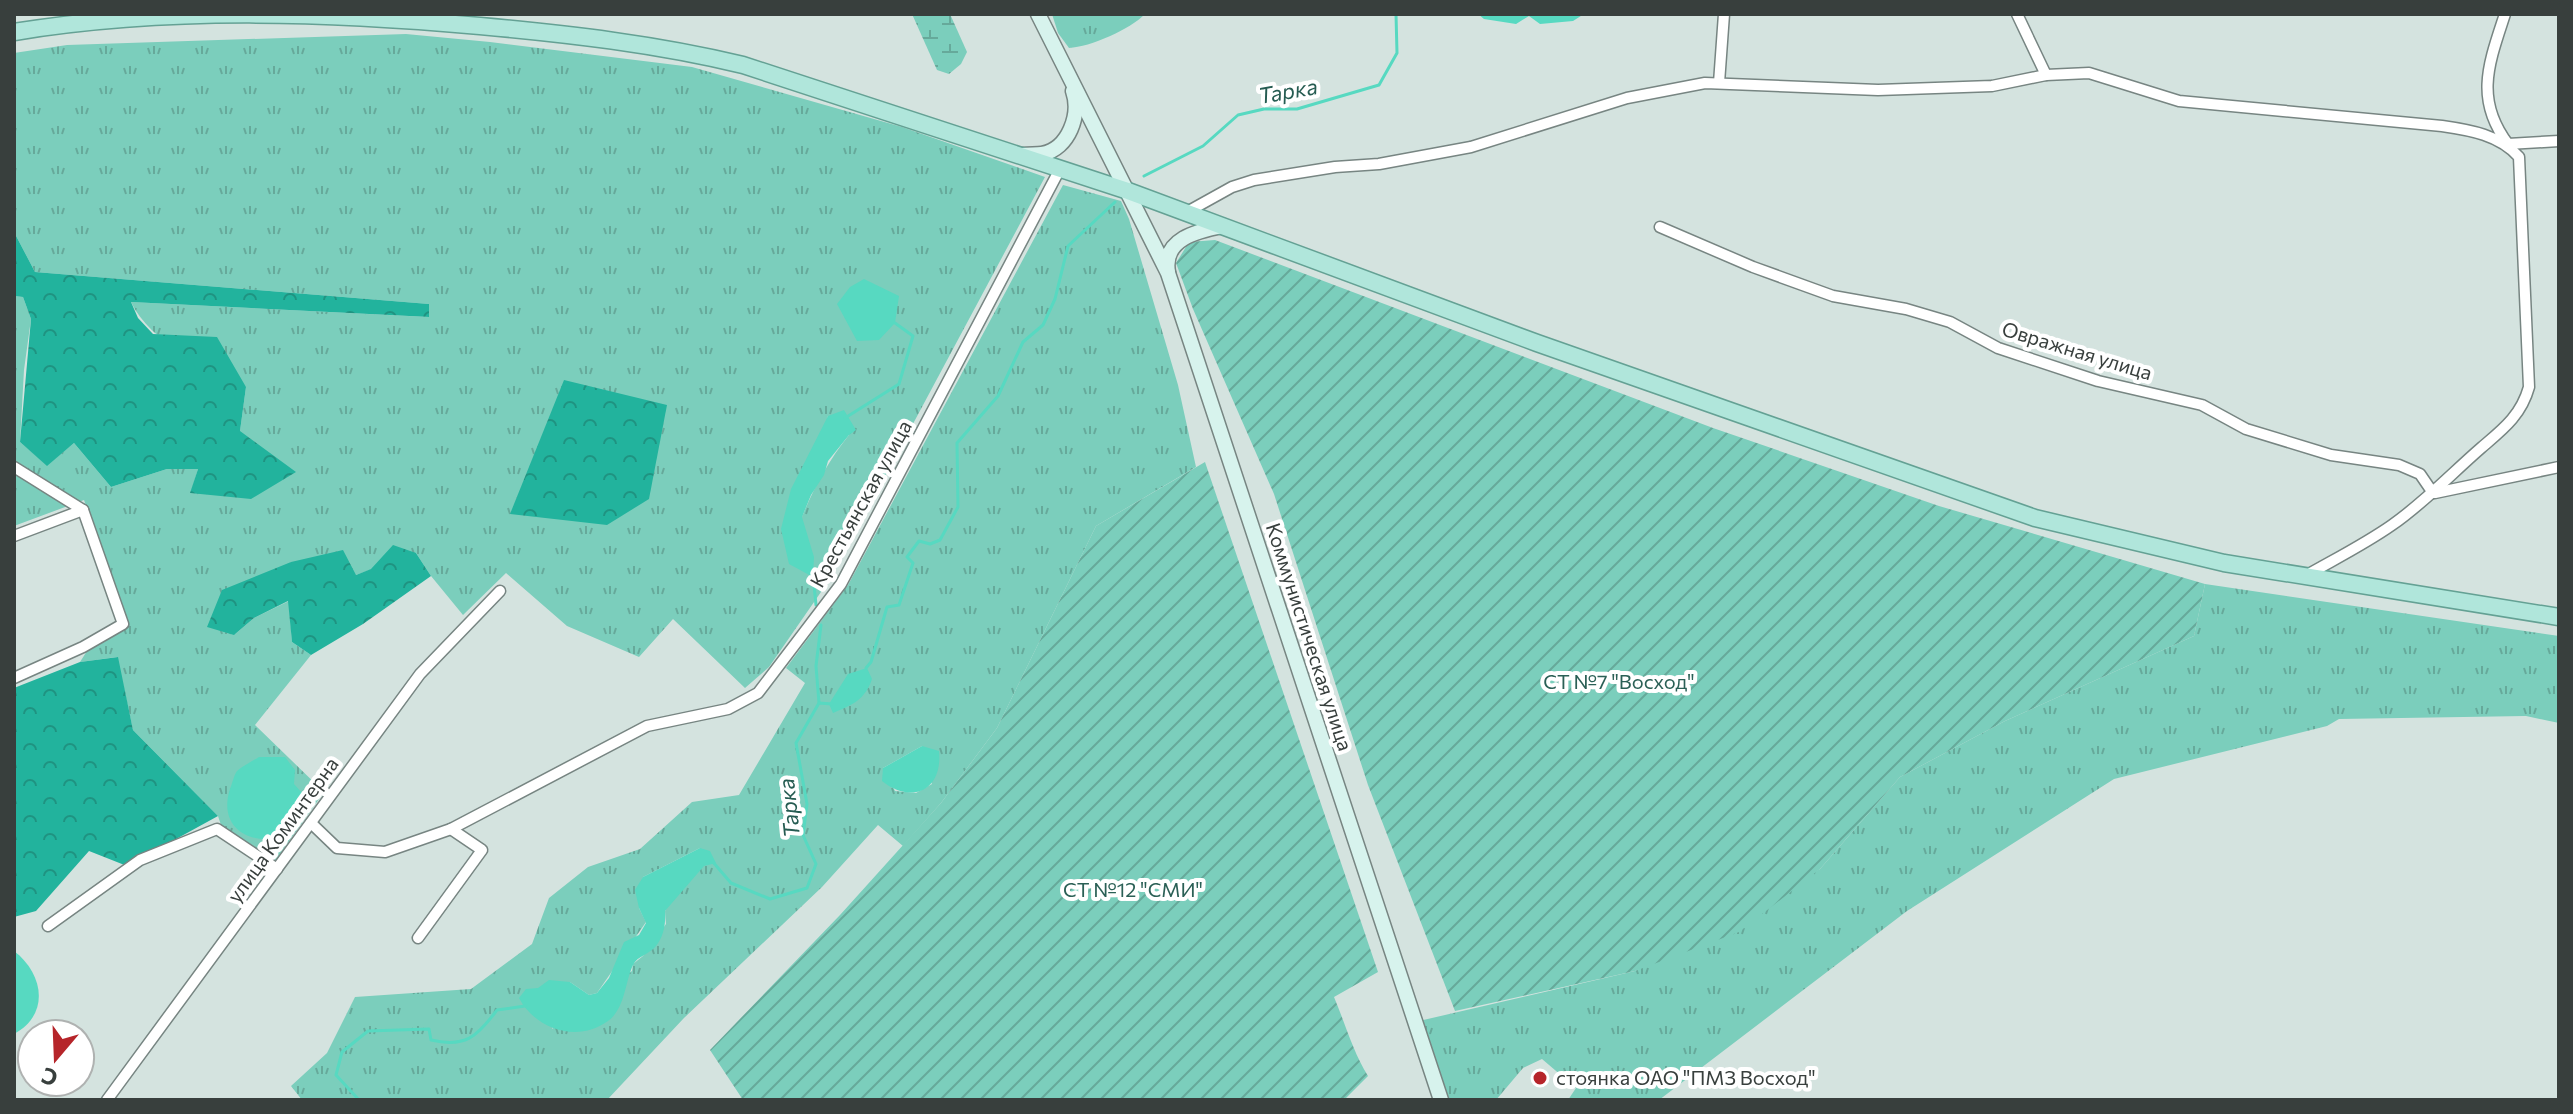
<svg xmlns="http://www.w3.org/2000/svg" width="2573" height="1114" viewBox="0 0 2573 1114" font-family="Commissioner,sans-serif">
<defs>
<pattern id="grass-tufts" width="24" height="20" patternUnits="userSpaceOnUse" patternTransform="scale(2)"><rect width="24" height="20" fill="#7bcebc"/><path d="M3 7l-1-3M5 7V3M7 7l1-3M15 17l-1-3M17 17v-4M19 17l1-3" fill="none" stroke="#66a99a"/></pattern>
<pattern id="forest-crowns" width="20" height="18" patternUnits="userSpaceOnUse" patternTransform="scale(2)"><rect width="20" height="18" fill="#22b39d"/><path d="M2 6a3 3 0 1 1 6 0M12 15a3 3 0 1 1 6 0" fill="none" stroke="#1f9381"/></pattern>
<pattern id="wetland-marsh" width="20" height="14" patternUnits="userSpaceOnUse" patternTransform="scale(2)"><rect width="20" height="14" fill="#7bcebc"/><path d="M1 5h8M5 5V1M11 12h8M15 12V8" fill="none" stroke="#66a99a"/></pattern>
<pattern id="garden-furrows" width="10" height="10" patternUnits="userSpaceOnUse" patternTransform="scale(2)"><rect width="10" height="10" fill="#7bcebc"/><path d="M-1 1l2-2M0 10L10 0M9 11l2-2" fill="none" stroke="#66a99a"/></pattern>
</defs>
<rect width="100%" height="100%" fill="#d4e3df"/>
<g fill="url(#grass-tufts)" fill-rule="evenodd">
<path d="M1052,14H1145C1131,29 1090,47 1069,48L1058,33Z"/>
<path d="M406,34L490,42L692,67L902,127L1045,177L830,579L769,667L745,688L673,619L639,657L567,626L506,573L463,615L431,576L416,553L356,575L291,562L234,635L254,618L289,601L292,642L311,655L255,725L324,792L275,861L221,825L218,816L133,730L117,657L80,662L87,651L127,626L84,500L14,526V296L23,297L31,319L24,370L20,442L47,465L74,443L111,487L167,469H198L191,492L240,431L246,387C206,365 151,344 131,302L428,317L429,304L35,272L14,232V53L67,45ZM828,416L849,435C829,460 814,487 802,517Z"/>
<path d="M1063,185L1121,201L1129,219L1178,385L1196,467L1096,526L997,728L941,803L903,846L878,825L822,887L684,1018L607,1100H302L291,1086L327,1053L355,997L471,989L532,944L549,898L588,867L640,849L692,802L739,795L805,683L786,668L848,585ZM922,746L932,784L916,793L895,791L883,768ZM700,848L665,911L666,924L643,956L633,964L632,971L552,1029L570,982L589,995L597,993L646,922L639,908L643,877Z"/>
<path d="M2205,584L2559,636V723L2526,716L2339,719L2327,726L2114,779L1907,911L1659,1100H1568L1576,1088L1542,1059L1523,1068L1496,1100H1444L1419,1021L1635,971L1820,869L1900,777L2005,721L2194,636Z"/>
</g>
<g fill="url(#forest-crowns)">
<path d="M14,232L35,272L429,304V317L131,302L138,318L153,334L217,337L246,387L240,431L296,472L251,499L190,493L198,469H167L111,487L74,443L47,466L20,442L31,319L23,297L14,296Z"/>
<path d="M564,380L667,405L649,499L607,525L510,514Z"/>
<path d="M393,545L416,553L431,576L363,624L311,655L292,642L288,601L254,618L234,635L207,627L222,590L291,562L343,550L356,575L371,569Z"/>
<path d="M118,657L133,730L218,816L127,866L89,851L36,911L14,917V688L80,662Z"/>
</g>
<path fill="url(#wetland-marsh)" d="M912,14H950L967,52L961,64L949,74L937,70Z"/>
<g fill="url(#garden-furrows)">
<path d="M1215,240L1713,428L1939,506L2205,584L2194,636L2005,721L1900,777L1820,869L1739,932L1635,971L1455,1011L1368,785L1274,494L1193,309L1176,263L1189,242Z"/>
<path d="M1205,462L1378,972L1334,997C1345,1023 1353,1052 1368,1076L1344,1100H743L710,1050L840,915L941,803L997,728L1096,526Z"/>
</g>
<g fill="#57d9c1">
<path d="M1478,14H1584L1573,21L1540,24L1529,16L1516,24L1484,19Z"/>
<path d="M864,279L899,296L895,323L879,340L857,341L837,304L850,287Z"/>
<path d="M844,410L856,430L849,435L828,461L824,475L811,495L802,517L814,557L813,577L789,564L781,529L791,489L828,416Z"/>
<path d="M867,668L872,679C865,700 852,705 833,713L829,704L848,674Z"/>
<path d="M922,746L939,751C943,790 912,805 882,781L883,768Z"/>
<path d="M259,757H285L295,770L294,784L312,804L305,812L295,811L296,822L292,832C258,850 216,832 230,789C232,784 234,775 237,771C242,766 253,761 259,757Z"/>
<path d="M700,848L710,851L716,863L704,866L665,911C666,922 664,937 656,946C650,954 637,956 633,965C625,982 625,1009 608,1021C578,1043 536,1030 519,998L526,989L538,988L549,980L570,982L589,995L597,993L609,978L624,942L639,935L646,923L639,908L635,890L643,877Z"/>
<path d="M14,951C43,973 51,1014 14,1034Z"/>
</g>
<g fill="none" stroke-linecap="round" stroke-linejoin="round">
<g stroke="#57d9c1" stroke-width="3">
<path d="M1144,176L1203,146L1238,115L1264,109H1297L1379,85L1397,53L1396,14"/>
<path d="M845,418L899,384L913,336L895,323"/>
<path d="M813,575L816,605"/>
<path d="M866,668L871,662L887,607L899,605L913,563L907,557L919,541L930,544L940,540L958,507L957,443L998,396L1023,342L1043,325L1055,299L1068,246L1115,202"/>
<path d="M819,703L816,666L821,625"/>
<path d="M712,861L731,883L770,899L807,888L816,864L803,835L807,804L796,743L819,703L832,704"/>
<path d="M359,1100L336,1075L342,1052L368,1031L429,1029L431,1040C465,1048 477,1037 497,1010L525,1006"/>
</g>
<g stroke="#778582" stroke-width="13">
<g id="street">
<path d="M2017,14L2046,75"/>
<path d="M2505,14C2489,63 2474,99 2508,144L2559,141"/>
<path d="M1719,83L1724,14"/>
<path d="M1187,212L1232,187L1254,180L1335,167L1379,164L1471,147L1627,98L1705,83L1878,90L1992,86L2046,75L2089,73L2179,101L2442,126C2470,130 2500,135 2519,157L2529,387C2521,416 2502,430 2481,448C2451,474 2424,503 2392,525C2365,544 2335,559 2307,575"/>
<path d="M1660,227L1753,267L1833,296L1906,309L1950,322L1998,348L2098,381L2202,405L2246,429L2331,455L2399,465L2420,474L2433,493"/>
<path d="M14,467L83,510"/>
<path d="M2435,493L2559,467"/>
<path d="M14,536L83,510"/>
<path d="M14,678L83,647L123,624L83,510"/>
<path d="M311,823L337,848L385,852L451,829L647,726L728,709L758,693L841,584L1061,167"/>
<path d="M48,926L140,860L217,829L277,869"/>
<path d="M418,938L482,850L451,829"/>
<path d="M107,1100L420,674L500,591"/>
</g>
</g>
<g stroke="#778582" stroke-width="17">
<g id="secondary">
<path d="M1038,14L1168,273L1441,1100"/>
<path d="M1023,155C1029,154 1036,155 1042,154C1069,149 1081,114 1073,91"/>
<path d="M1168,272C1162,239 1197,231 1223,226"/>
</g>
</g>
<g stroke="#64a194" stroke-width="19">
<path id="primary" d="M14,32C167,7 325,12 480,26C568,34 656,44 743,65L1128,191L1537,343L2035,518L2224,563L2559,617"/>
</g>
<use href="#street" stroke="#fff" stroke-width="10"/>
<use href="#secondary" stroke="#d7f3ed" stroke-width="14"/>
<use href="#primary" stroke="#b0e6db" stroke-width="16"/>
</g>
<circle fill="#b6252a" stroke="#fff" stroke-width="3" cx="1540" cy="1078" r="8"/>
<g text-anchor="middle" stroke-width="8" stroke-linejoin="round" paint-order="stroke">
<g font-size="20" fill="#383f3d" stroke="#fff">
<text transform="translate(2077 351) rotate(17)" y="7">Овражная улица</text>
<text transform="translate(861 504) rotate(-61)" y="7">Крестьянская улица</text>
<text transform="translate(1309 637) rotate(72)" y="7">Коммунистическая улица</text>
<text transform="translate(283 830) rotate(-54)" y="7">улица Коминтерна</text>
</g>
<g font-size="20" fill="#2b6056" stroke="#fff">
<text x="1619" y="689">СТ №7 "Восход"</text>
<text x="1133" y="897">СТ №12 "СМИ"</text>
</g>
<g font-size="20" fill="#383f3d" stroke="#fff" text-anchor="start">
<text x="1556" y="1085">стоянка ОАО "ПМЗ Восход"</text>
</g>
<g font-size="22" font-style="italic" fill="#265c52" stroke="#fff">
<text transform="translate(1288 91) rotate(-10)" y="8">Тарка</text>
<text transform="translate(789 808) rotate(-96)" y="8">Тарка</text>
</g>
</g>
<rect width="2573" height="1114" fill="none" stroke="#383f3d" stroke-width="32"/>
<g transform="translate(56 1058) rotate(199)"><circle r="38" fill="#ffffff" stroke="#afb2b1" stroke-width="2"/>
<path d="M0-6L14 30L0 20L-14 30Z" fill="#b6252a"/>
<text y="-12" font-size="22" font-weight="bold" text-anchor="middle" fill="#383f3d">С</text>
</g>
</svg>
